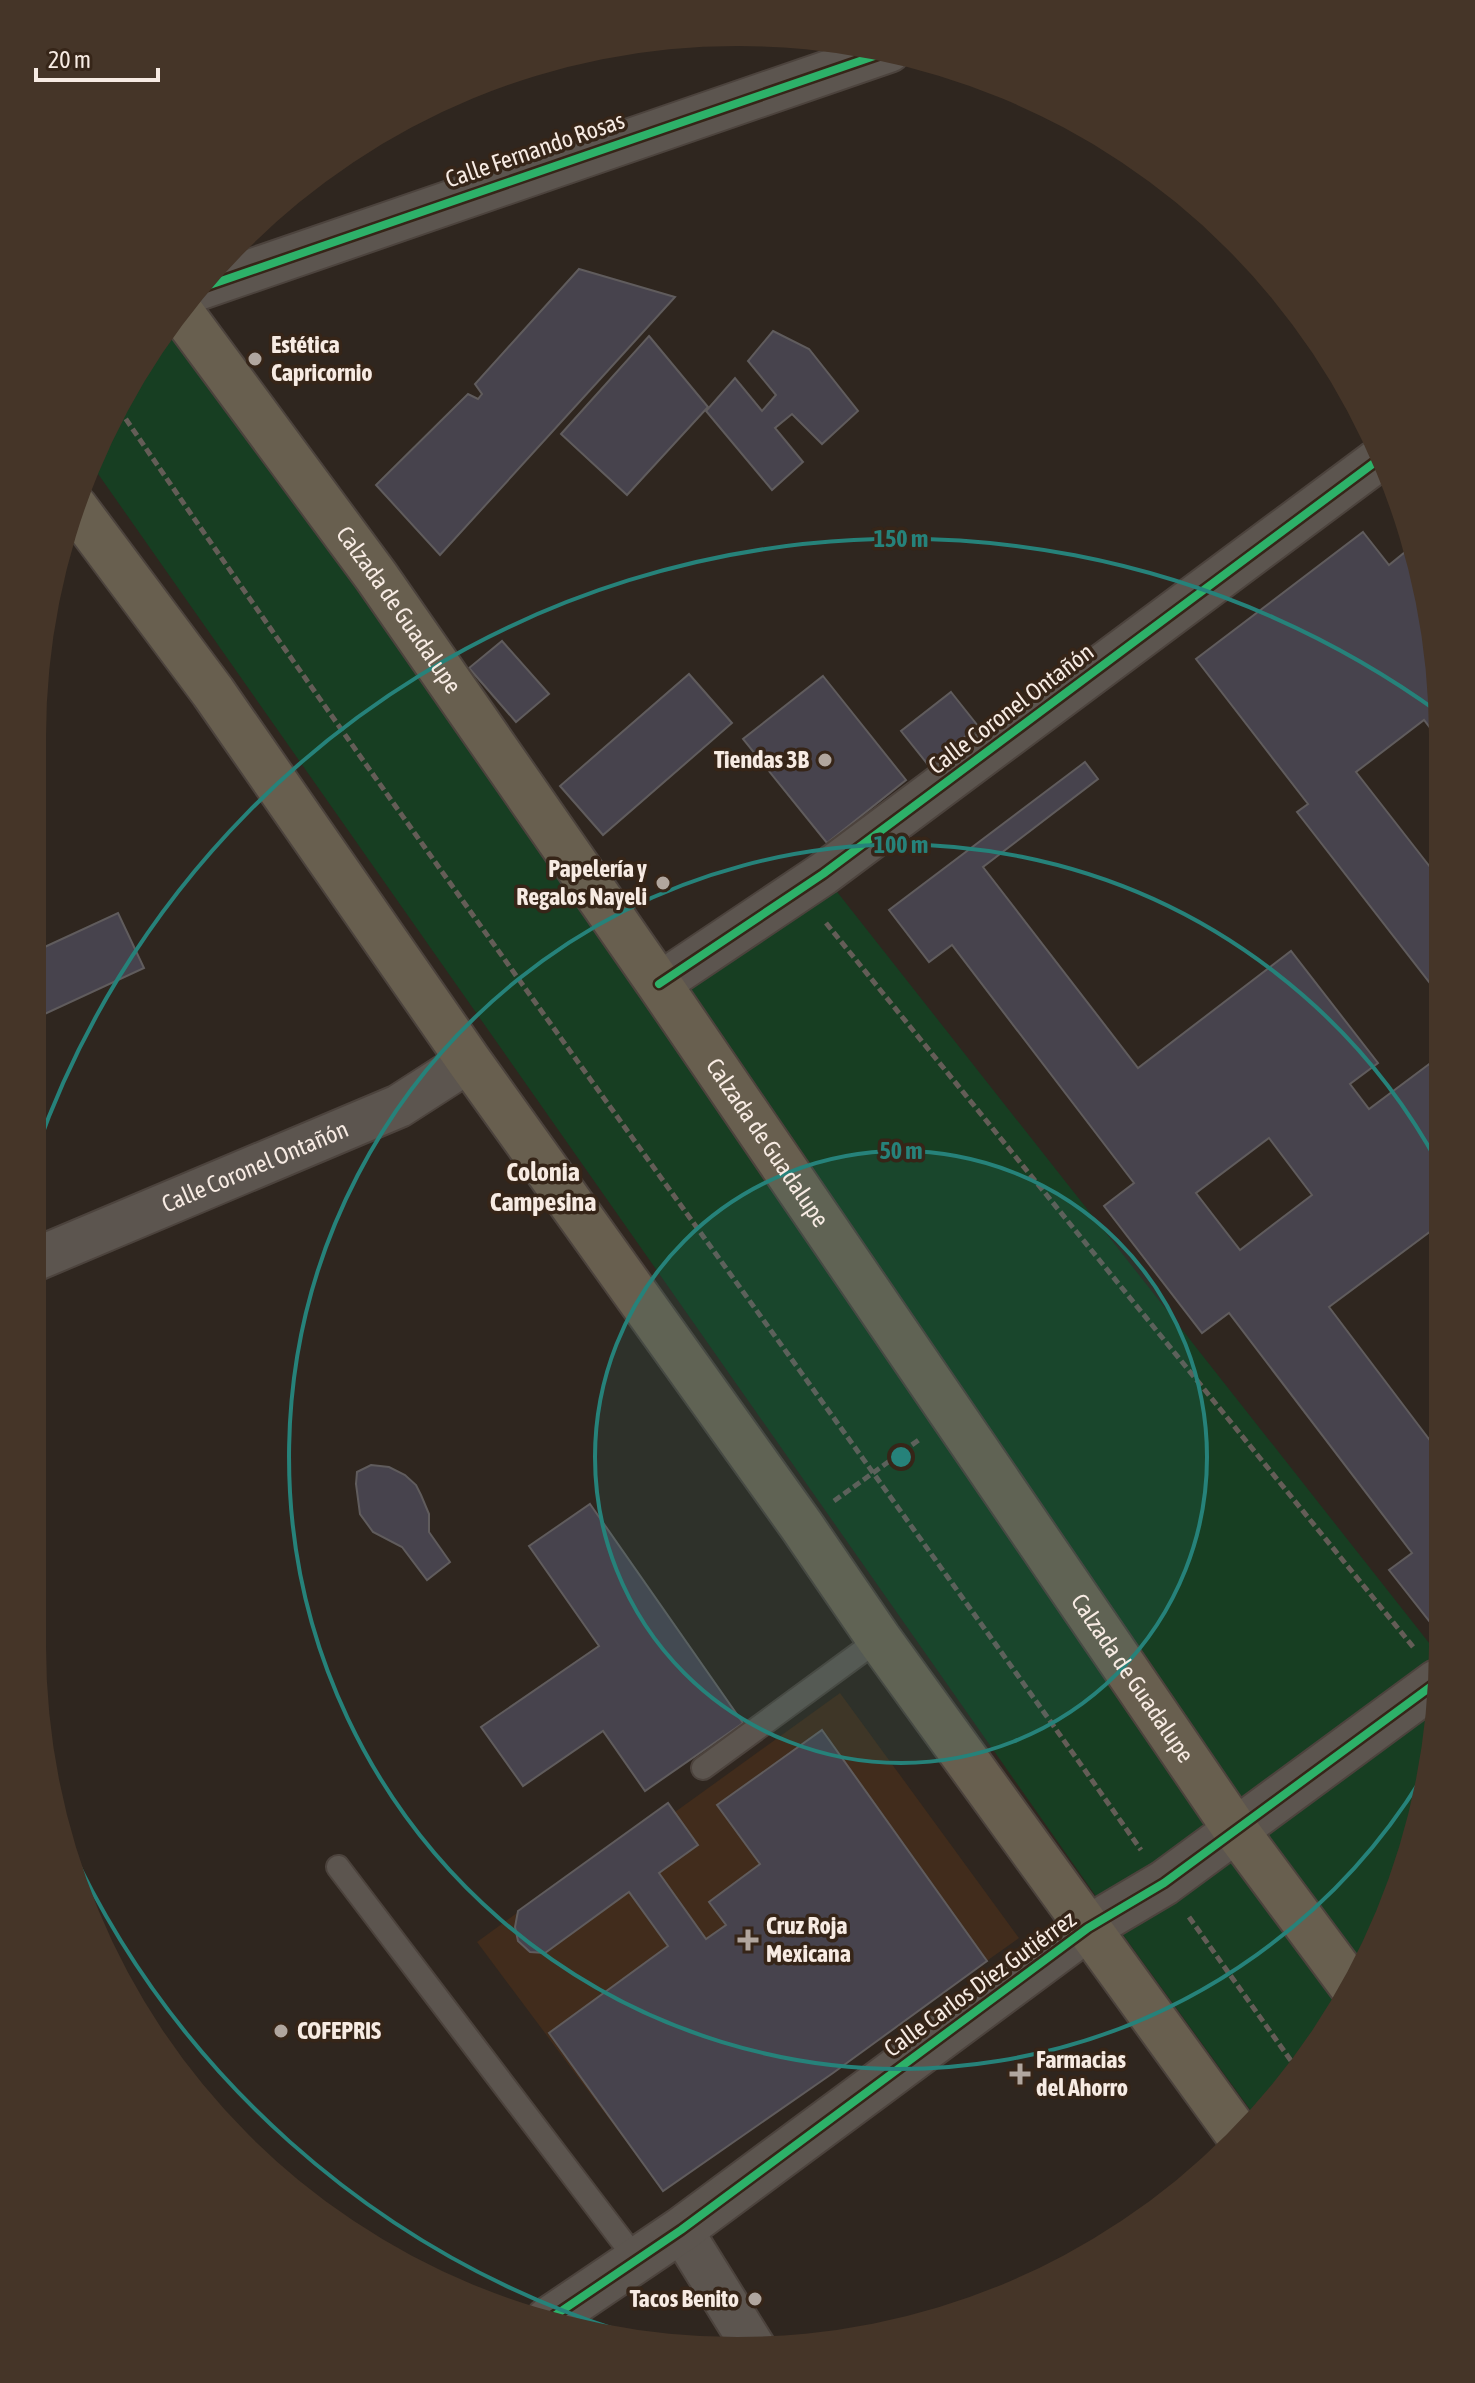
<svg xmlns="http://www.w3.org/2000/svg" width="1475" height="2383" viewBox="0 0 1475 2383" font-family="'Asap Condensed',sans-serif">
<rect width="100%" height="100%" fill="#2f261f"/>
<path fill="#412c1c" d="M840,1693L1019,1938L663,2191L477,1942L668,1803L675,1812Z"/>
<g fill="#173e22">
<path d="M168,325L625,955L1346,1990L1297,2075L1254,2115L1121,1932L89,461Z"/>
<path d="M823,874L1437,1653V1737L1389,1915L1349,1984L659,984Z"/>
</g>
<g fill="#47434d" stroke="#605c5d" stroke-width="2" fill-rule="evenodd">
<path d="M579,269L675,297L440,555L376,485L468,394L478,399L482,394L475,384Z"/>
<path d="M773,331L809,349L858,411L822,444L792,414L775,428L803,462L772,490L706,411L735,378L762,411L776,395L748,361Z"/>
<path d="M649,336L708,407L627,495L561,434Z"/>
<path d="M1363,532L1389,565L1415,544L1419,554L1441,691V742L1424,720L1356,772L1441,881L1440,996L1297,812L1308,804L1196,659Z"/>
<path d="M502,641L549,694L516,722L469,668Z"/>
<path d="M689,674L732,723L603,835L560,786Z"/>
<path d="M823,676L906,780L827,843L743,739Z"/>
<path d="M951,692L978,726L929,766L901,731Z"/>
<path d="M1085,762L1098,779L983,867L1138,1068L1291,951L1378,1063L1350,1084L1369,1109L1440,1056L1439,1225L1329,1307L1438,1451V1616L1430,1622L1389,1570L1412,1553L1229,1313L1202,1333L1104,1206L1134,1183L952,945L929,962L889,910ZM1269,1138L1312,1195L1240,1250L1196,1193Z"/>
<path d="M118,913L144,968L36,1018V951Z"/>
<path d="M371,1465L389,1467L405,1475L416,1485L421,1495L429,1514V1532L450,1562L427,1580L402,1547L373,1532L360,1514L356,1484L357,1472Z"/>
<path d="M590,1504L743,1723L645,1791L603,1731L523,1786L481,1727L599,1646L529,1546Z"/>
<path d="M822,1730L987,1961L833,2073L663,2191L549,2033L668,1946L629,1892L545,1953L530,1952L518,1941L515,1927L518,1911L668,1803L698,1845L659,1873L706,1939L726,1925L709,1902L760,1864L717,1805Z"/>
</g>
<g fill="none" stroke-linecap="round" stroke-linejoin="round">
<g stroke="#4c433d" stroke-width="26">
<g id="service">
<path d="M703,1768L879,1639"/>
<path d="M338,1867L636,2259"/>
</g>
</g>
<g stroke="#4c433d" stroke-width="46">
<g id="minor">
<path d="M195,290L889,51"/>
<path d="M659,984L823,874L1382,457"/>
<path id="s1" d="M34,1260L399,1106L469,1061"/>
<path d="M681,2230L755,2349"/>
</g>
</g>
<g stroke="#4c433d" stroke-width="48">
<path id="tertiary" d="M548,2320L681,2230L1088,1928L1164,1883L1437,1682"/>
</g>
<g stroke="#4c433d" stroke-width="48">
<g id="primary">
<path id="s2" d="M178,308L376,576L659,984L1235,1829L1350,1984"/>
<path d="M75,507L213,692L469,1061L801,1525L879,1639L1236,2132"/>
</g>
</g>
<g stroke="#645d57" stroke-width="5" stroke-dasharray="8 4" stroke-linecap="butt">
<path d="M119,409C451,896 803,1368 1141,1850"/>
<path d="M826,923L1414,1648"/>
<path d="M834,1501L920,1439"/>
<path d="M1189,1917L1299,2072"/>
</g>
<use href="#service" stroke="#5c554f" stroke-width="22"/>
<use href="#minor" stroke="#5c554f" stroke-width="42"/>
<use href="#tertiary" stroke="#5c554f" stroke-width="44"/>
<use href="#primary" stroke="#685f4f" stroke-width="44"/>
<g stroke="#362518" stroke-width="13">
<g id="cycleway">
<path d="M195,290L889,51"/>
<path d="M659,984L823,874L1382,457"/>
<path d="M548,2320L681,2230L1088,1928L1164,1883L1437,1682"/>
</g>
</g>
<use href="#cycleway" stroke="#2db169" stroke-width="8"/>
</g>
<circle cx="901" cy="1457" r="306" fill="#26827a" fill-opacity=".12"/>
<g fill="none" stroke="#26827a" stroke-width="4">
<circle cx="901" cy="1457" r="306"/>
<path d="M1428 1768A612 612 0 1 1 1439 1165"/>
<path d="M617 2330A918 918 0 0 1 66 1838M36 1151A918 918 0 0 1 1441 714"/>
</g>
<g fill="#b1a69e" stroke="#362518" stroke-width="3">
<circle cx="255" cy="359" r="8"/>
<circle cx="825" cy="760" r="8"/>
<circle cx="663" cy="883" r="8"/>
<path d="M744 1928h8v8h8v8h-8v8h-8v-8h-8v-8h8z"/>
<circle cx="281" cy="2031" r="8"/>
<path d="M1016 2062h8v8h8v8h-8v8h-8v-8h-8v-8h8z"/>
<circle cx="755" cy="2299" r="8"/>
</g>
<g text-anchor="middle" stroke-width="7" stroke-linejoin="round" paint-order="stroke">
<g font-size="24" fill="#f7ebe3" stroke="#362518">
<text transform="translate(535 150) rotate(-19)" y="8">Calle Fernando Rosas</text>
<text dy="8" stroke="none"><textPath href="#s2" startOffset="374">Calzada de Guadalupe</textPath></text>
<text transform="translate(1011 709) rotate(-37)" y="8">Calle Coronel Ontañón</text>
<text dy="8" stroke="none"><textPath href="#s2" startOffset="1022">Calzada de Guadalupe</textPath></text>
<text dy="8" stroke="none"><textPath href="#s1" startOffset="240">Calle Coronel Ontañón</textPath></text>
<text dy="8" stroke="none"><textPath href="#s2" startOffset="1670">Calzada de Guadalupe</textPath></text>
<text transform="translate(980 1984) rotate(-36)" y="8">Calle Carlos Díez Gutiérrez</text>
</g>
<g font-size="24" font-weight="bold" fill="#f7ebe3" stroke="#362518" text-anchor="start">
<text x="271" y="353">Estética<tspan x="271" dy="28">Capricornio</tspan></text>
<text x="809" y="768" text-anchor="end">Tiendas 3B</text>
<text x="647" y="877" text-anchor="end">Papelería y<tspan x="647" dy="28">Regalos Nayeli</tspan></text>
<text x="766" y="1934">Cruz Roja<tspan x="766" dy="28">Mexicana</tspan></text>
<text x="297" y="2039">COFEPRIS</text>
<text x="1036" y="2068">Farmacias<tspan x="1036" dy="28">del Ahorro</tspan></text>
<text x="739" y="2307" text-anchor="end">Tacos Benito</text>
</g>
<g font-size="26" font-weight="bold" fill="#f7ebe3" stroke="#362518">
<text x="543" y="1181">Colonia<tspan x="543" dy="30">Campesina</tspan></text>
</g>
</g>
<path d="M0 0H1475V2383H0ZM737 46H738A691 691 0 0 1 1429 737V1646A691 691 0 0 1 738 2337H737A691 691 0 0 1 46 1646V737A691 691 0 0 1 737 46Z" fill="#453528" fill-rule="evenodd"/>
<circle cx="901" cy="1457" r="12" fill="#26827a" stroke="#362518" stroke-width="4"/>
<g font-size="24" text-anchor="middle" font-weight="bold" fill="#26827a" stroke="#362518" stroke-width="7" stroke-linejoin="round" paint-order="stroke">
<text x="901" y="547">150 m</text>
<text x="901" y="853">100 m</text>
<text x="901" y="1159">50 m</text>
</g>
<path d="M36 68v12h122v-12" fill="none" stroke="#f7ebe3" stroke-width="4"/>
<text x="48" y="68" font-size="24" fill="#f7ebe3" stroke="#362518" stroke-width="6" paint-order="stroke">20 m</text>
</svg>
